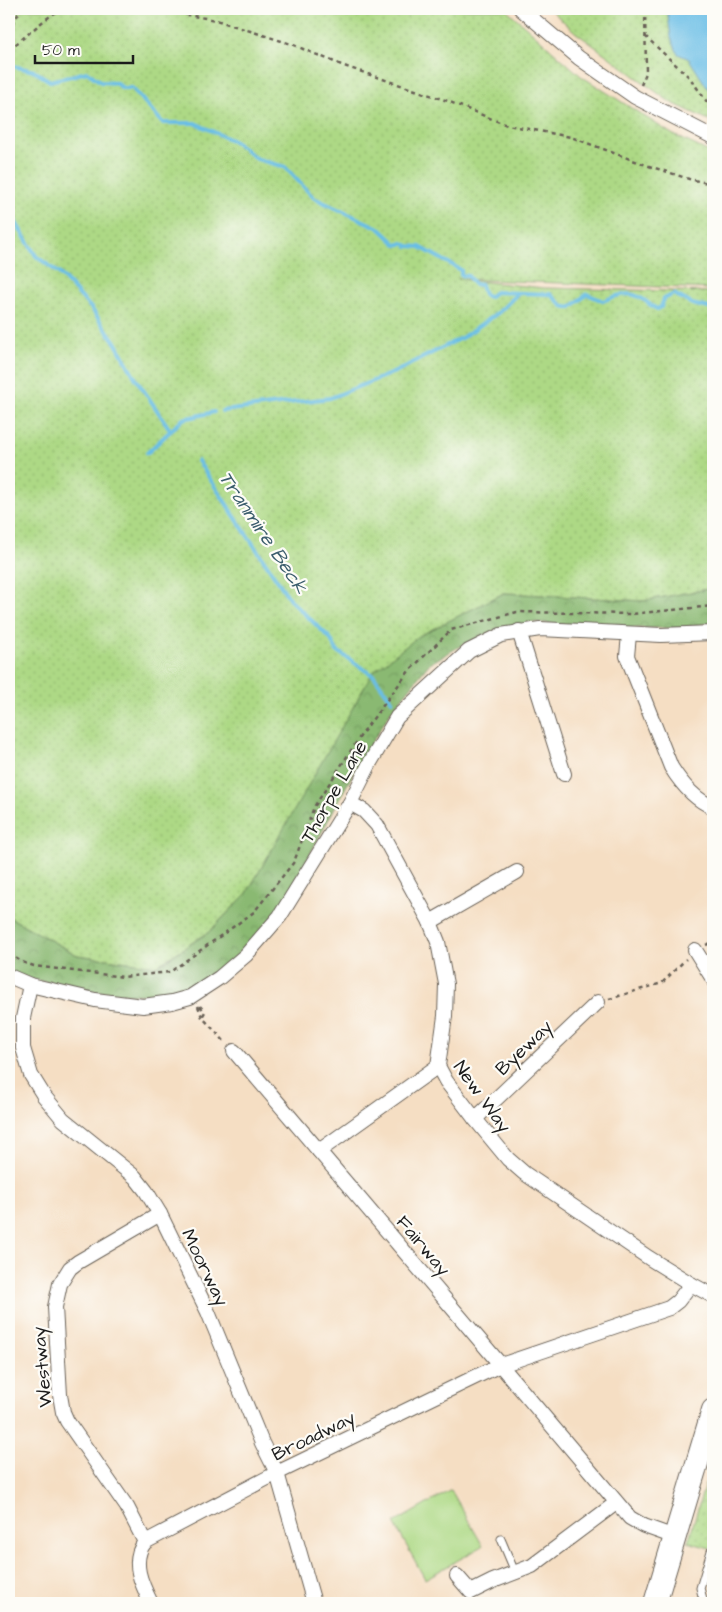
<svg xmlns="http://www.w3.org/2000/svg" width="722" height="1612" viewBox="0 0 722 1612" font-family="'Architects Daughter',sans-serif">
<defs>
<pattern id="grass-dots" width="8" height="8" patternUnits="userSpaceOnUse" patternTransform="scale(1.25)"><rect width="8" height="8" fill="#add985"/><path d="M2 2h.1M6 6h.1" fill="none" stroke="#94ba72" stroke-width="1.8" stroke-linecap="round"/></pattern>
<pattern id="forest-crowns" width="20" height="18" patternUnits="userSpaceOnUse" patternTransform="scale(1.25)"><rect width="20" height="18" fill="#8ab972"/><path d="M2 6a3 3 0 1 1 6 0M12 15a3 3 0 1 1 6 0" fill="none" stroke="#769e62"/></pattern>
</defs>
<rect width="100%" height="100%" fill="#fdfcf7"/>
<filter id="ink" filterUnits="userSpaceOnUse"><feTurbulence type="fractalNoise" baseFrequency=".02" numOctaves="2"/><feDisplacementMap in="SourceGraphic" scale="10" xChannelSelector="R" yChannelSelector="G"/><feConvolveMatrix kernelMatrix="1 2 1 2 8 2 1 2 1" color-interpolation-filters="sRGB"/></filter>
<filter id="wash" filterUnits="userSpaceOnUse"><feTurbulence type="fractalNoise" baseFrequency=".0096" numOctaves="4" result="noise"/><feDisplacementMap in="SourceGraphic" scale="20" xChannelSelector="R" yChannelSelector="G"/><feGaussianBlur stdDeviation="1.12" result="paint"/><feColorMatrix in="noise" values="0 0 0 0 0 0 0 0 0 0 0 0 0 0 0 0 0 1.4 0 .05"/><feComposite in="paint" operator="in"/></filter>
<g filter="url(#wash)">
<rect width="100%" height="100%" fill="#f5dec3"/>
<g fill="url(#grass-dots)" stroke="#647a50">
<path d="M9,9H506L581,76L672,134L713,154V289L458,279L544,288L713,292V588L643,601L504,593L419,636L307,790L247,893L209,932L156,966L77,955L9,917Z"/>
<path d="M550,9H713V122L670,102L575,32Z"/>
<path d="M705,1484L713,1485V1549L688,1542Z"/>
</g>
<path fill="url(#forest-crowns)" stroke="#536a47" d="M713,588V622L683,628H604L531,622L495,630L462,645L429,664L390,713L356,768L282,907L247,947L201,986L161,996L86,991L31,979L9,971V917L77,955L157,966L209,932L247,893L373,672L419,636L504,593L643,601Z"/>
<path fill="#add985" stroke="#647a50" d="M451,1490L483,1546L425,1579L394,1523Z"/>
<path fill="#69bee6" stroke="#426d81" d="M667,9H713V94L708,89L689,59L678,54L671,38Z"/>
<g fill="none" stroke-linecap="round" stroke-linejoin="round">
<g stroke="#69bee6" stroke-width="4">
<path d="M9,65L34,71L50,81L87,72L101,82L117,83L122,88H132L163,123H195L235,142L257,159L285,167L314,198L379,228L397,245L403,243L408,246L420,247L461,270V275L468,276L474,284L481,285L484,295L489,297L495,292L550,294L563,306L570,308L587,294L603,301C615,296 628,291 639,297C646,300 650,306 657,309L661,307L664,299L674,294L692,304L713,309"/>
<path d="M9,211L36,256L60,274L91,308L115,342L136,379L171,431"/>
<path d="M222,411L330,398L395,372L463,337L499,312L518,293"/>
<path d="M147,453L183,419L214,412"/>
<path d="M198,461L291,601L330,638L337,651L374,676L392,701"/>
</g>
</g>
</g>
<g filter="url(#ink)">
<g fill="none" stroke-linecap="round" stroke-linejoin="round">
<g stroke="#686056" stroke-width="9">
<g id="lane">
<path d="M501,1539L515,1572"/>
<path d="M704,1603L700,1588L711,1551"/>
</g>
</g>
<g stroke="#686056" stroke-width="16">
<g id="street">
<path d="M521,9L579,58L635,97L713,137"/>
<path d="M519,631L564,774"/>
<path d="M629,635L627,656L671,767C681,783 695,800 713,807"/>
<path d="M350,803L364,811L377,825L430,922L438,942L446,984L445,1016L438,1066L446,1081L475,1119L508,1159L524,1173L649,1258L691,1284L713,1296"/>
<path d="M430,922L517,872"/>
<path d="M695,950L713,979"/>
<path d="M9,976L30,985L95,1000L143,1006L172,1002L190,997L219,978L246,955L280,916L350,803L371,761L397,717L469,651L501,635L540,629L661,635L713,633"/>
<path d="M30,985L23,1018V1048L31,1075L44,1096L63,1119L135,1177L146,1191L160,1214L208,1312L262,1443L277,1473L314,1603"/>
<path d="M234,1051L500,1364"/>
<path d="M475,1119L598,1002"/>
<path d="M319,1151L438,1066"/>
<path d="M502,1367L630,1518L644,1526L675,1537"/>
<path d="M145,1542L277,1473L498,1366L500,1363L504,1364L669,1308L678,1301L691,1284"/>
<path d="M457,1576L471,1592L493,1581L532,1566L616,1503"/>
<path d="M151,1603C142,1585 130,1561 145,1542L127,1507L67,1421L63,1412L60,1395L58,1360L55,1307L60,1284L70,1268L78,1262L160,1214"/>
</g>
</g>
<g stroke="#686056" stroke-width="24">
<path id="primary" d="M655,1603L713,1410"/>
</g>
<g stroke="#686056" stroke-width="2.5" stroke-dasharray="4 4" stroke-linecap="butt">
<path d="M154,9L216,20L291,44L344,66L445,100L507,125L571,137L646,165L689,179L713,184"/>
<path d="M12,22L13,9"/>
<path d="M9,31L21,9"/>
<path d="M645,36L690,78L707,102L713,105"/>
<path d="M9,49C27,37 42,19 62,9"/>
<path d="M641,85L646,73L645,9"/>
<path d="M338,772L347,781"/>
<path d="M706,945L713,942"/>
<path d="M9,954L22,962L34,966L123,977L170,972L254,912L294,862L314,807L363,732L409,671L451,630L517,612L631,614L713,606"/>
<path d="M609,999L662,983L686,959"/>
<path d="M198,1006L202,1017L226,1043"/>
<path d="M200,1006L205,1012L202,1017"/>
</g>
<use href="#lane" stroke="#fff" stroke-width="7"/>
<use href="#street" stroke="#fff" stroke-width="14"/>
<use href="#primary" stroke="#fff" stroke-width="22"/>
</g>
</g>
<g text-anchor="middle" stroke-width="4.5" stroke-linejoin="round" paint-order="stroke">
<g font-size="19" fill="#1c1c1c" stroke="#fdfcf7">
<text transform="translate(333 791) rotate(-60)" y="7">Thorpe Lane</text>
<text transform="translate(523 1047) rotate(-44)" y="7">Byeway</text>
<text transform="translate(483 1096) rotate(54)" y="7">New Way</text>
<text transform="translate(424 1245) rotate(50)" y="7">Fairway</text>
<text transform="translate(206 1267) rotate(64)" y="7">Moorway</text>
<text transform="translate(41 1367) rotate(-95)" y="7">Westway</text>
<text transform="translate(313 1435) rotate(-26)" y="7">Broadway</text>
</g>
<g font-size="20" font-style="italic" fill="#3b5d6d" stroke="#fdfcf7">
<text transform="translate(264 532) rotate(56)" y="7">Tranmire Beck</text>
</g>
</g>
<rect width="722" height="1612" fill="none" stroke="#fdfcf7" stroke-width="30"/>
<path d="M35 55v8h98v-8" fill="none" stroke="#1c1c1c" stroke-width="2.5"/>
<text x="42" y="55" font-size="15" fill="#1c1c1c" stroke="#fdfcf7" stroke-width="4" paint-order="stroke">50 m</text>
</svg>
